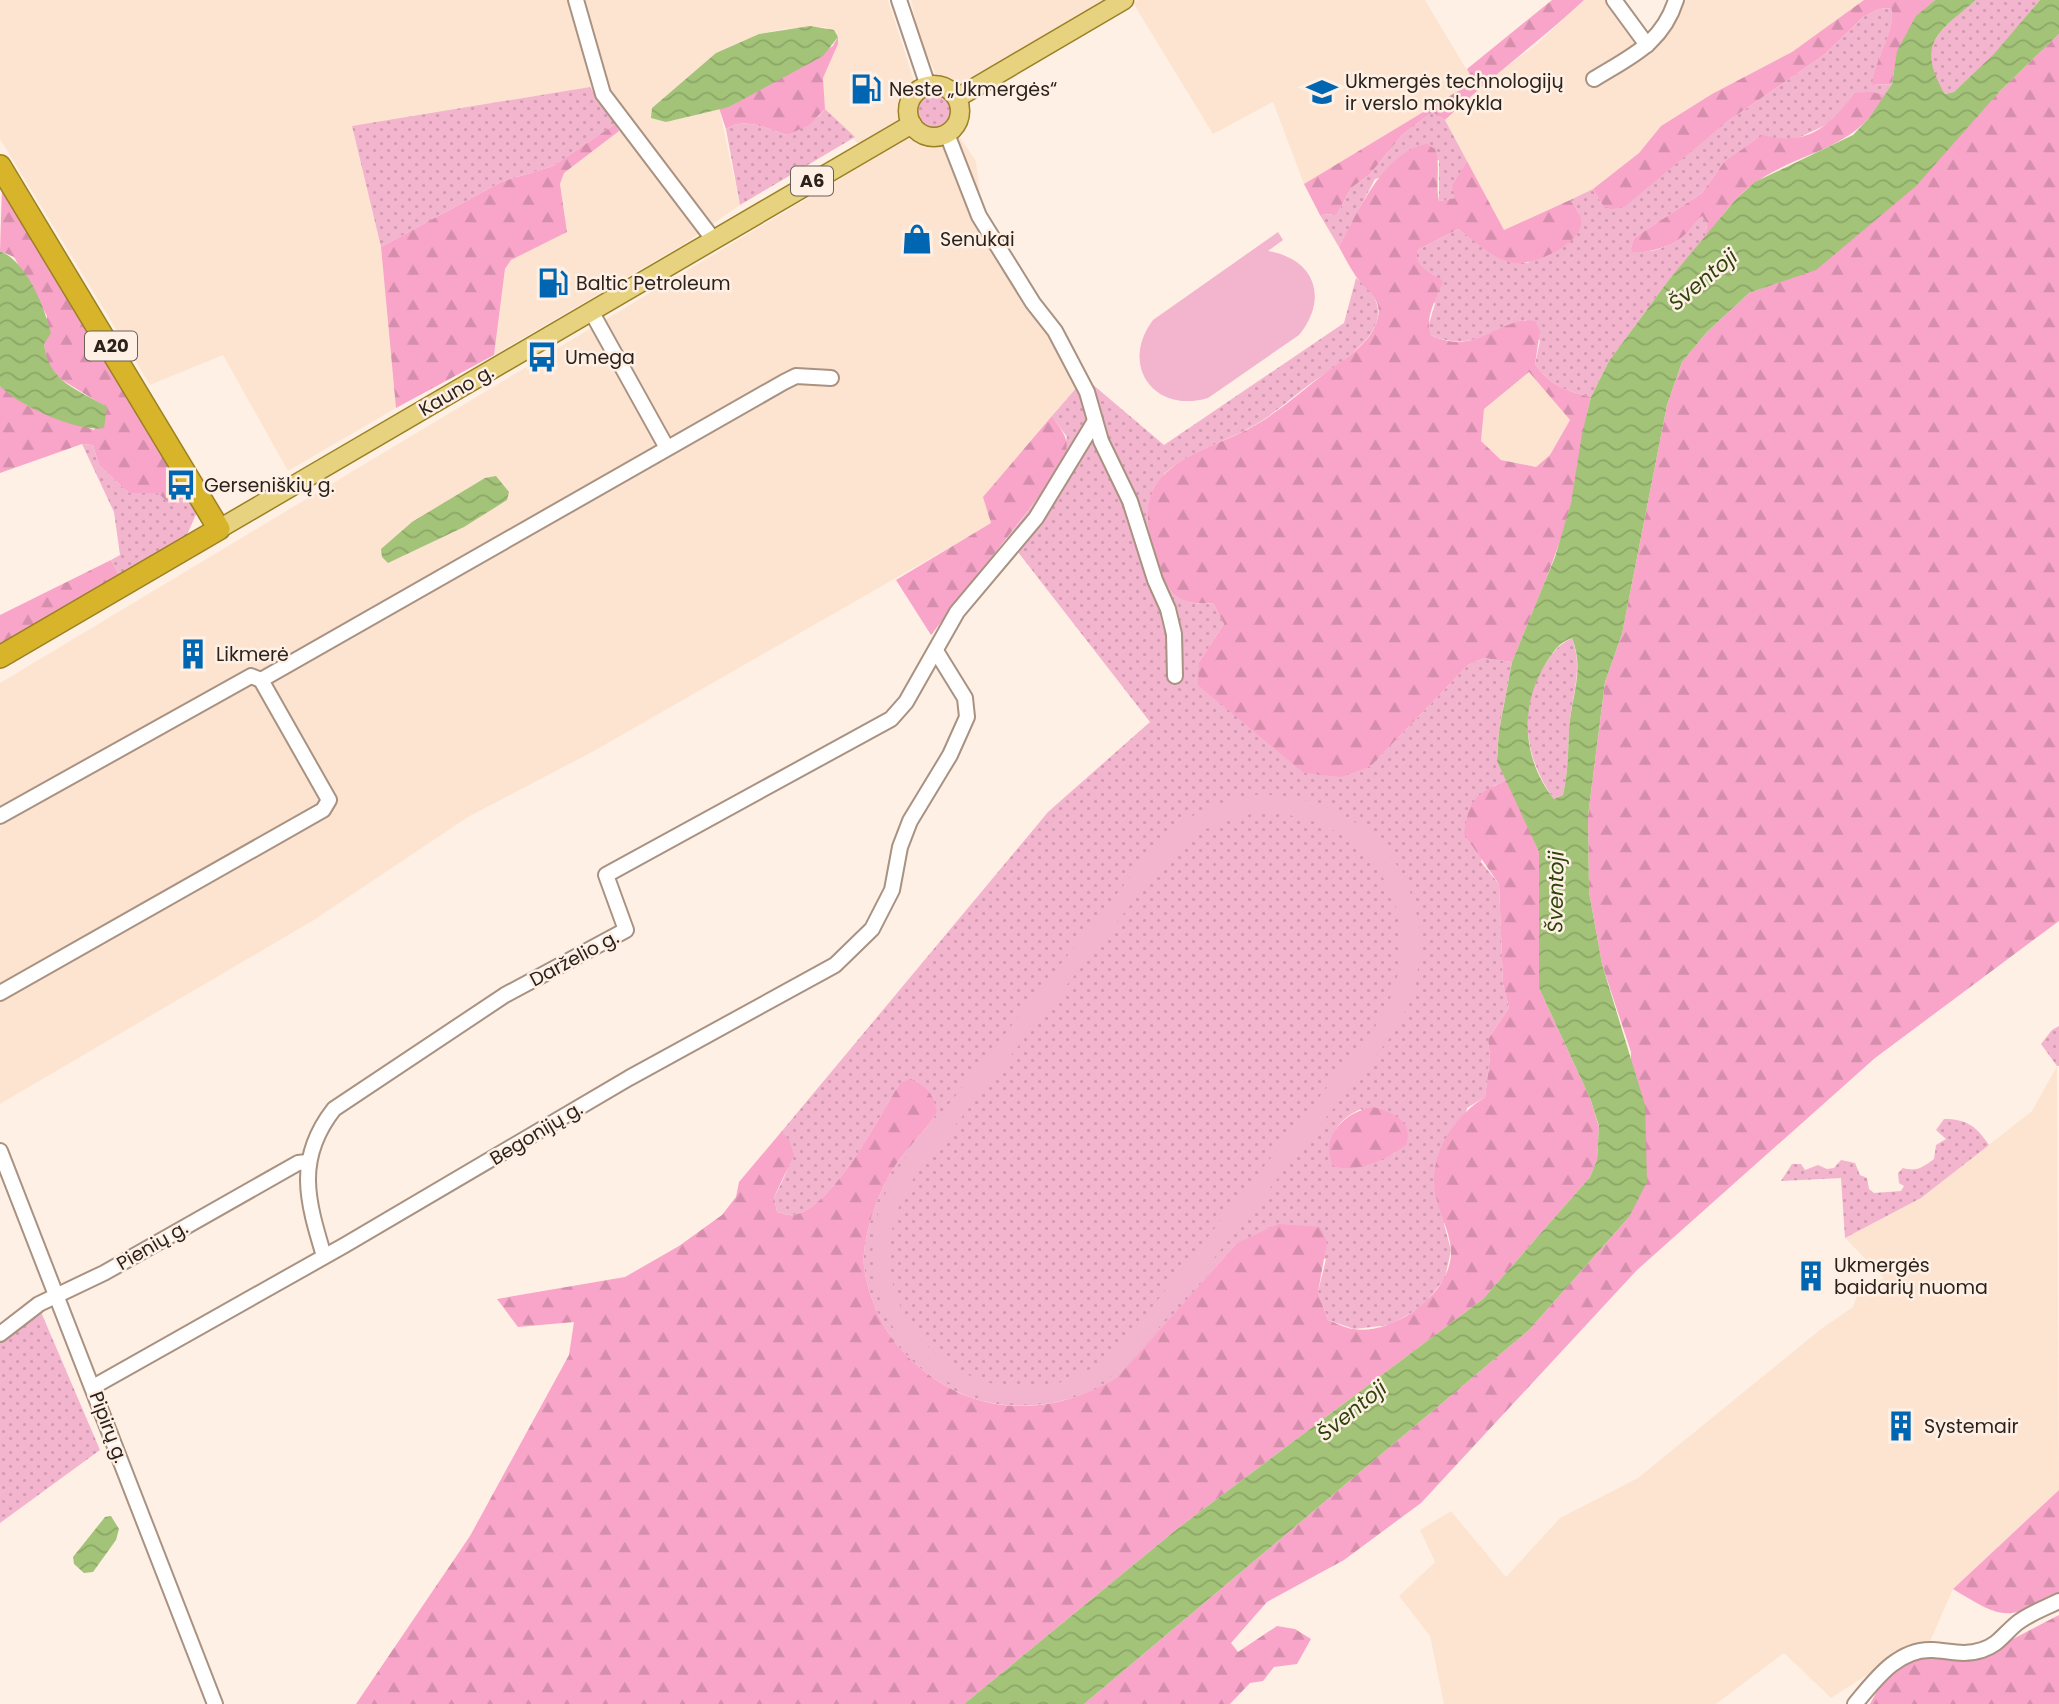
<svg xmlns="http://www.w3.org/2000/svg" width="2059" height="1704" viewBox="0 0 2059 1704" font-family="Poppins,sans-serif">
<defs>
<pattern id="grass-dots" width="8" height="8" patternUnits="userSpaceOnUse" patternTransform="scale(1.75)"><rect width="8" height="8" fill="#f3b4ce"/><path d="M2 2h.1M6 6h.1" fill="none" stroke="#d09ab0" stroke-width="1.8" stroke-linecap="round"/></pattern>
<pattern id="forest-firs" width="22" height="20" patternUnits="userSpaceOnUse" patternTransform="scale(1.75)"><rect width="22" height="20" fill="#f8a5c9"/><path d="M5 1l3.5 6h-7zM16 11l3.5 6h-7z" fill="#d58eac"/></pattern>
<pattern id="water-waves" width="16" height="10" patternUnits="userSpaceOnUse" patternTransform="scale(1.75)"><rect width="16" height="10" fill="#a3c378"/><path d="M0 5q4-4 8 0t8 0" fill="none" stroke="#8ca767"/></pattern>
</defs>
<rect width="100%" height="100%" fill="#fff0e5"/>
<g fill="#fde4d1">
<path d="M0,0H888L915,84L900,119L859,145L825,109L823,78L835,51L826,27L784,29L759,34L716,53L652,108L666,122L719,108L740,205L684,244L494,355L505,270L511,260L567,232L560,184L564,173L619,131L615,124L590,87L352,127L381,247L396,408L288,471L223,355L150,385L0,139Z"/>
<path d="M911,0H1109L959,85L937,77L919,36Z"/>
<path d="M1138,0H1425L1474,82L1304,184L1273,102L1213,134L1133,3Z"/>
<path d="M1584,0H1620L1642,34L1666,21L1672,0H1864L1792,52L1712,94L1661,126L1639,153L1593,189L1504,230L1445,120L1483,84L1536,45Z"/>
<path d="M957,133L976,161L981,203L1085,378L992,523L594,751L468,817L314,920L0,1104V683L911,136L933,141Z"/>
<path d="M1529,372L1570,420L1550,455L1536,467L1501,460L1481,441L1484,409Z"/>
<path d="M2057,1066L2059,1490L1953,1589L1928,1646L1903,1652L1831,1698L1784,1653L1716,1704H1444L1430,1636L1399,1596L1435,1562L1420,1530L1451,1511L1506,1577L1560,1518L1638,1478L1821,1329L1853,1307L1858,1292L1884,1278L1845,1238L1921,1198L2032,1111Z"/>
</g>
<g fill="url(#grass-dots)" fill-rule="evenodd">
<path d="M1976,0H2040L1994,55L1954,92L1945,94C1941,87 1934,78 1932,70C1921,39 1957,16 1976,0Z"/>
<path d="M1891,8C1897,32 1875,55 1873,85L1892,84L1885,95L1854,93L1838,117L1828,124L1798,138L1724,162L1702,193L1634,238L1631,248C1658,260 1682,237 1699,217L1702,216L1707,224L1705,239L1668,281L1609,361L1591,397C1567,391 1550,386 1535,364L1540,341L1526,320C1496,333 1464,351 1431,335L1428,327L1435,304L1415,257L1418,250L1458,229L1502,259L1528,263L1579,213L1570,200L1593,189L1603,206L1670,167L1728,121L1824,55L1863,17L1879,9Z"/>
<path d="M590,87L615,124L553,166L501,182L381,247L352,126Z"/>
<circle cx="935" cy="110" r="18"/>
<path d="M825,109L855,137L740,205L726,129C744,116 768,129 787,135L819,116Z"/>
<path d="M1432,112L1445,120L1467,161L1453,186L1456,198L1439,201V160L1375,179L1339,247L1320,215L1337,214L1351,188L1370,174L1402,135Z"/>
<path d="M1356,278C1413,321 1346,358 1310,384C1291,398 1271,417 1249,428C1220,444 1189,452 1164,474L1165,584C1179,602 1191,605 1213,603L1224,624L1199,662L1371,766L1468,665L1484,658L1512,662L1499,730L1497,760L1508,780L1493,786L1481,862L1499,884L1503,984L1509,1008L1488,1039L1490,1057L1485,1097L1467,1108L1444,1224L1451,1250L1445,1278L1423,1306L1390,1325L1354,1329L1328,1320L1318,1292L1326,1259L1236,1244L1117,1379C1054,1414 982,1418 924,1371C902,1353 887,1336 876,1309C869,1292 862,1271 864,1253C867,1224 880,1187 897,1163C909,1146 925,1131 937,1113L900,1083C879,1116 833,1209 793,1215C788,1216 782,1213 777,1212L774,1197C785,1177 799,1152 782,1131L1048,812L1150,722L1007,538L1059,471L1067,437L1052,416L1085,378L1164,445L1344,323ZM1361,1109L1395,1153L1351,1168L1330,1158C1330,1133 1337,1120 1361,1109Z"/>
<path d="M82,444L93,445L99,465L129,493H157L173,506L187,496L197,512L187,535L119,575L111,560L120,555L114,512Z"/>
<path d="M1572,638C1584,670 1571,697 1569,730C1568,753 1568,772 1563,795L1554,799C1526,761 1517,709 1543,668C1552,654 1557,645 1572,638Z"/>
<path d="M2059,1026V1066H2057L2041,1044L2052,1030Z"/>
<path d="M1944,1119C1967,1119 1976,1126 1989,1145L1921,1198L1845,1238L1841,1178L1781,1181L1792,1164H1801L1805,1170L1818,1165L1827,1169L1834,1168L1841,1160L1855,1163L1860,1175L1867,1178L1869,1189L1874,1193L1901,1191L1904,1186L1899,1183L1898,1173L1903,1168C1917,1172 1923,1167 1934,1159L1936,1145L1946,1139L1936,1130Z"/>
<path d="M41,1312L100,1450L0,1523V1337L29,1315Z"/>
</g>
<g fill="url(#forest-firs)" fill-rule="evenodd">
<path d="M1552,0H1584C1539,42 1490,77 1445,120L1432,112L1402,135L1370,174L1351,188L1337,214L1320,215L1304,184L1473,82L1467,69Z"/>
<path d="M1864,0H1935C1907,23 1897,49 1892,84L1872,85C1875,57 1897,29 1891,8L1879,9L1863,17L1824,55L1728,121L1624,207L1611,209L1603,206L1593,189L1639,153L1661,126L1712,94L1792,52Z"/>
<path d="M2059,34V921L1875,1058L1637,1270L1421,1503L1344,1560L1267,1602L1231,1643L1238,1652L1277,1626L1295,1629L1311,1639L1297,1664L1274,1667L1263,1681L1250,1683L1230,1704H1084L1529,1330L1629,1217L1631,1052L1602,964L1589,892L1588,816L1605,682L1622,634L1667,405L1682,362L1707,332L1749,293L1816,269Z"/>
<path d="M838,37V44L823,78L825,109L809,125L787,135C768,129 744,116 726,129L719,108L729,107L833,46Z"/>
<path d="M1871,92L1885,95C1856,151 1801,150 1755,183C1734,197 1720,219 1705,239L1707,224L1702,216C1694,221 1690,231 1682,237C1669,247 1650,253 1633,252L1631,248L1634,238L1702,193L1724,162L1763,135C1805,147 1831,127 1854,93Z"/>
<path d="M615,124L619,131L564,173L560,184L567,232L511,260L505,269L494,355L396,408L381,247L501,182L553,166Z"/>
<path d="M1427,144L1435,149C1441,166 1435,183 1439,201L1455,198L1452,186L1467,161L1504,230L1570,200C1575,207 1582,215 1581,224C1579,245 1533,266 1514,263C1494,260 1474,240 1458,229L1418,250C1412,266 1431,273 1443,281C1437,298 1424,317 1431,335C1477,358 1501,315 1535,321L1540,331L1535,364C1550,386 1567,391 1591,397C1582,432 1579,469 1571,504C1557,558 1533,610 1512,662L1484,658L1468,665L1371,766L1341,777L1304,773L1198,685L1199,662L1224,624L1213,603C1190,605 1171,601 1163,576C1158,559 1149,538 1148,520C1145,461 1210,450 1250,428C1278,413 1303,390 1328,371C1346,358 1368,345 1376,324C1386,298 1366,292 1355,275C1349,266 1344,256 1339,247C1358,212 1383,152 1427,144ZM1529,372L1570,420L1550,455L1536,467L1501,460L1481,441L1484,409Z"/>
<path d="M2,186L162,444L168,467L187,496L173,506L157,493H129L99,465L93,445L82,444L0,473V386L28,406L94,430L106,407L54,375L47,365L44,344L47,316L14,257L0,251Z"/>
<path d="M1052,416C1069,440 1071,443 1059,471L931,635L896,580L991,523L983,497Z"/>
<path d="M111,560L119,575L0,645V615Z"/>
<path d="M1508,780L1539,852V988L1590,1098L1599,1127L1597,1160L1590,1177L1483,1299L1177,1529L964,1704H356L470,1536L569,1355L574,1322L518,1327L497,1299L625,1277L679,1246L722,1215L736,1197L739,1182L782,1131L789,1140L794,1155L774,1197L777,1212C782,1213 788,1216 793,1215C833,1209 879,1116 900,1083L911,1079C928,1088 934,1094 937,1113C925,1131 909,1146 897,1163C880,1187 867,1224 864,1253C862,1271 869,1292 876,1309C887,1336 902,1353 924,1371C982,1418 1054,1415 1117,1378L1236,1244L1278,1224L1320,1227L1327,1242L1318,1292L1328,1320C1336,1323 1345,1328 1353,1329C1394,1336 1454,1292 1451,1249C1449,1229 1438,1211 1435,1192C1429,1153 1455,1116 1485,1097L1490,1057L1488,1039L1509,1008L1503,984L1499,884L1464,834C1469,799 1476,793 1508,780Z"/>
<path d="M1373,1107C1392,1112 1414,1121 1406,1145C1387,1159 1357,1174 1333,1166C1319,1136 1345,1112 1373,1107Z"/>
<path d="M2059,1490V1593C2006,1621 2004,1620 1953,1589Z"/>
<path d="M2059,1615V1704H1870L1884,1678L1911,1659L1935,1655H1982Z"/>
</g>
<g fill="#f3b4ce" fill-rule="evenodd">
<path d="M1278,232L1283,240L1268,251C1315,259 1329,298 1299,335L1208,398C1154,414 1119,365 1153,320Z"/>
<path d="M1254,795C1389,789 1467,927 1389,1039L1144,1346C1013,1497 790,1324 904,1160L1159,841C1187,815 1217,801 1254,795ZM1263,813C1380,814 1440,932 1374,1028L1129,1336C1013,1470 816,1317 918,1172L1172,853C1199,829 1227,816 1263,813Z"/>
</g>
<g fill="url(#water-waves)" fill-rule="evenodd">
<path d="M1935,0H1976C1938,32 1915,44 1945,94L1954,92L1994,54L2040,0H2059V34L1999,92L1916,186L1816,270L1749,293L1707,332L1682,362L1667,405L1622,634L1605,682L1588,816L1589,892L1602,964L1645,1105L1647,1182L1629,1217L1529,1330L1084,1704H964L1177,1529L1483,1299L1590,1177L1597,1160L1599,1126L1590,1098L1539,988V852L1497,761L1499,731L1512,662L1555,557L1571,503L1582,434L1591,397L1609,361L1668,281L1736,199L1755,182L1853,135L1870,117L1892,84L1897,51L1916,16ZM1572,638C1585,670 1571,697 1569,730C1568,753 1568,772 1563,795L1554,799C1522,759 1519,706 1546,663C1554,651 1558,643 1572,638Z"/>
<path d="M810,26L834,30L838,37L823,56L729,107L666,122L651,118L652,108L716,53L759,34Z"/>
<path d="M0,251C27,262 44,306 51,333L44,344C49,383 76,388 107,407L104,428C79,433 17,405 0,386Z"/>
<path d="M496,476L509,492L507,500L464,527L388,563L382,557L381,549L412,522L485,478Z"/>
<path d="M111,1516L119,1529L116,1540L93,1572L84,1573L74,1564L73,1557L105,1517Z"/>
</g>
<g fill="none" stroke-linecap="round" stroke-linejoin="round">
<g stroke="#a99281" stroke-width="18">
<g id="minor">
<path d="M576,0L603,94L713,239"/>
<path d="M899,0L928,86"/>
<path d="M1614,0L1647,45"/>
<path d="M1594,79C1631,56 1662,44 1676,0"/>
<path d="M947,134L979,216L1033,303L1055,331L1087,392L1101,441L1130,501L1155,580L1168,609L1174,634L1175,676"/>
<path d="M591,311L667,448"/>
<path d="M261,680L784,382L796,376L831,378"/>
<path d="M0,816L251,676L261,680L329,800L323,810L0,993"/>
<path d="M0,1151L215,1704"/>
<path d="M324,1256C307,1200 295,1159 334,1109L505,995L626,930L606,875L891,719L906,702L957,612L1036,518L1095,421"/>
<path d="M0,1334L39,1304L104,1273L298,1163L307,1162"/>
<path d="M93,1387L345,1245L629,1078L835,965L872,929L892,890L900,847L910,821L950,755L967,717L965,698L936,651"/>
<path d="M1855,1704C1875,1680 1898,1648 1933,1650C1950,1651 1964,1656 1982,1650C1998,1645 2003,1635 2016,1624C2028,1614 2045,1608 2059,1601"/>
</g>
</g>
<g stroke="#9b8124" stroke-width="21">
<g id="major">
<circle cx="934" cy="111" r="26"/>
<path d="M957,98L1124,0"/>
<path d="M219,529L912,124"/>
</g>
</g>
<g stroke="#9b8124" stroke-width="24">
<path id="highway" d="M0,166L219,529L0,657"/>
</g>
<use href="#minor" stroke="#fff" stroke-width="14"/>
<use href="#major" stroke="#e7d27f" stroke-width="18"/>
<use href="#highway" stroke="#d7b429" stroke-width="21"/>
</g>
<defs>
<g id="fuel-bare" transform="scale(2.415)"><path d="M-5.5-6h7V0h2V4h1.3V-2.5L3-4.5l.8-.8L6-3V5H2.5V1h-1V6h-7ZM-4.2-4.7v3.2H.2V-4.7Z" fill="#0066b2" stroke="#fff0e5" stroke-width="2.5" paint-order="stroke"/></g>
<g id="school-bare" transform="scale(2.415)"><path d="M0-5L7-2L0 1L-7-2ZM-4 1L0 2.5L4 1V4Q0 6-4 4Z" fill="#0066b2" stroke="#fff0e5" stroke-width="2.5" paint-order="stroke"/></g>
<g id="shop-bare" transform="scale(2.415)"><path d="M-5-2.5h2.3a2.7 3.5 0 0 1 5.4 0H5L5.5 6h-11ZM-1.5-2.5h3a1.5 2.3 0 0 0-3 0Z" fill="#0066b2" stroke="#fff0e5" stroke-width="2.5" paint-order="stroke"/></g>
<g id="bus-bare" transform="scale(2.415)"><path d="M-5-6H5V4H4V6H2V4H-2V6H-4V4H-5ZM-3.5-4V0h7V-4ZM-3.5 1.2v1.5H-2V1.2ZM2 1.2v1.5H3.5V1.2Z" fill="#0066b2" stroke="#fff0e5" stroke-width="2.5" paint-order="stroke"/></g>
<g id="building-bare" transform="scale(2.415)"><path d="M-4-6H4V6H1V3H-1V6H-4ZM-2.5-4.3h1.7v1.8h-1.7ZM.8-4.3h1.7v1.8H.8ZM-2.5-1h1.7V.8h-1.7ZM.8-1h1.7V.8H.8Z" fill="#0066b2" stroke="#fff0e5" stroke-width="2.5" paint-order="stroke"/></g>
</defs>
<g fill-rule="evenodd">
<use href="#fuel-bare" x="866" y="89"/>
<use href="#school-bare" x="1322" y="92"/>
<use href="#shop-bare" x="917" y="239"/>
<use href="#fuel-bare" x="553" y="283"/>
<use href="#bus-bare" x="542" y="357"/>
<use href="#bus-bare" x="181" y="485"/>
<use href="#building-bare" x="193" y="654"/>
<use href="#building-bare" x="1811" y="1276"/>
<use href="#building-bare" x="1901" y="1426"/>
</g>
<g text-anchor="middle" stroke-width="5" stroke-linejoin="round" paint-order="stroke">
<g fill="#fff0e5" stroke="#6b6058" stroke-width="2">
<rect x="791" y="166.5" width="42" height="29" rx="5"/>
<rect x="85" y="331.5" width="52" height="29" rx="5"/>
</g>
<g font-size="18" font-weight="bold" fill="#2b221c">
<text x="812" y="187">A6</text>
<text x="111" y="352">A20</text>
</g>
<g font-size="19" fill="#2b221c" stroke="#fff0e5" text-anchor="start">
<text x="1345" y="88">Ukmergės technologijų<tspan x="1345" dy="22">ir verslo mokykla</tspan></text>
<text x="889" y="96">Neste „Ukmergės“</text>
<text x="940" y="246">Senukai</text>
<text x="576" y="290">Baltic Petroleum</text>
<text x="565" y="364">Umega</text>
<text x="204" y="492">Gerseniškių g.</text>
<text x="216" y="661">Likmerė</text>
<text x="1834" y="1272">Ukmergės<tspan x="1834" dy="22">baidarių nuoma</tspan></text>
<text x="1924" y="1433">Systemair</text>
</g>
<g font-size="19" fill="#2b221c" stroke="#fff0e5">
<text transform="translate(456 390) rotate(-30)" y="7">Kauno g.</text>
<text transform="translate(574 958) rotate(-28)" y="7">Darželio g.</text>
<text transform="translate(536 1133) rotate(-31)" y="7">Begonijų g.</text>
<text transform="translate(152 1245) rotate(-30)" y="7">Pienių g.</text>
<text transform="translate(109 1427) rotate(69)" y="7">Pipirų g.</text>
</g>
<g font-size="21" font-style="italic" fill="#2f430c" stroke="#fff0e5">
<text transform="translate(1703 280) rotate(-40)" y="7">Šventoji</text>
<text transform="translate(1556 892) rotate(-89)" y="7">Šventoji</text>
<text transform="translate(1352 1411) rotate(-39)" y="7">Šventoji</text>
</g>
</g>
</svg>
